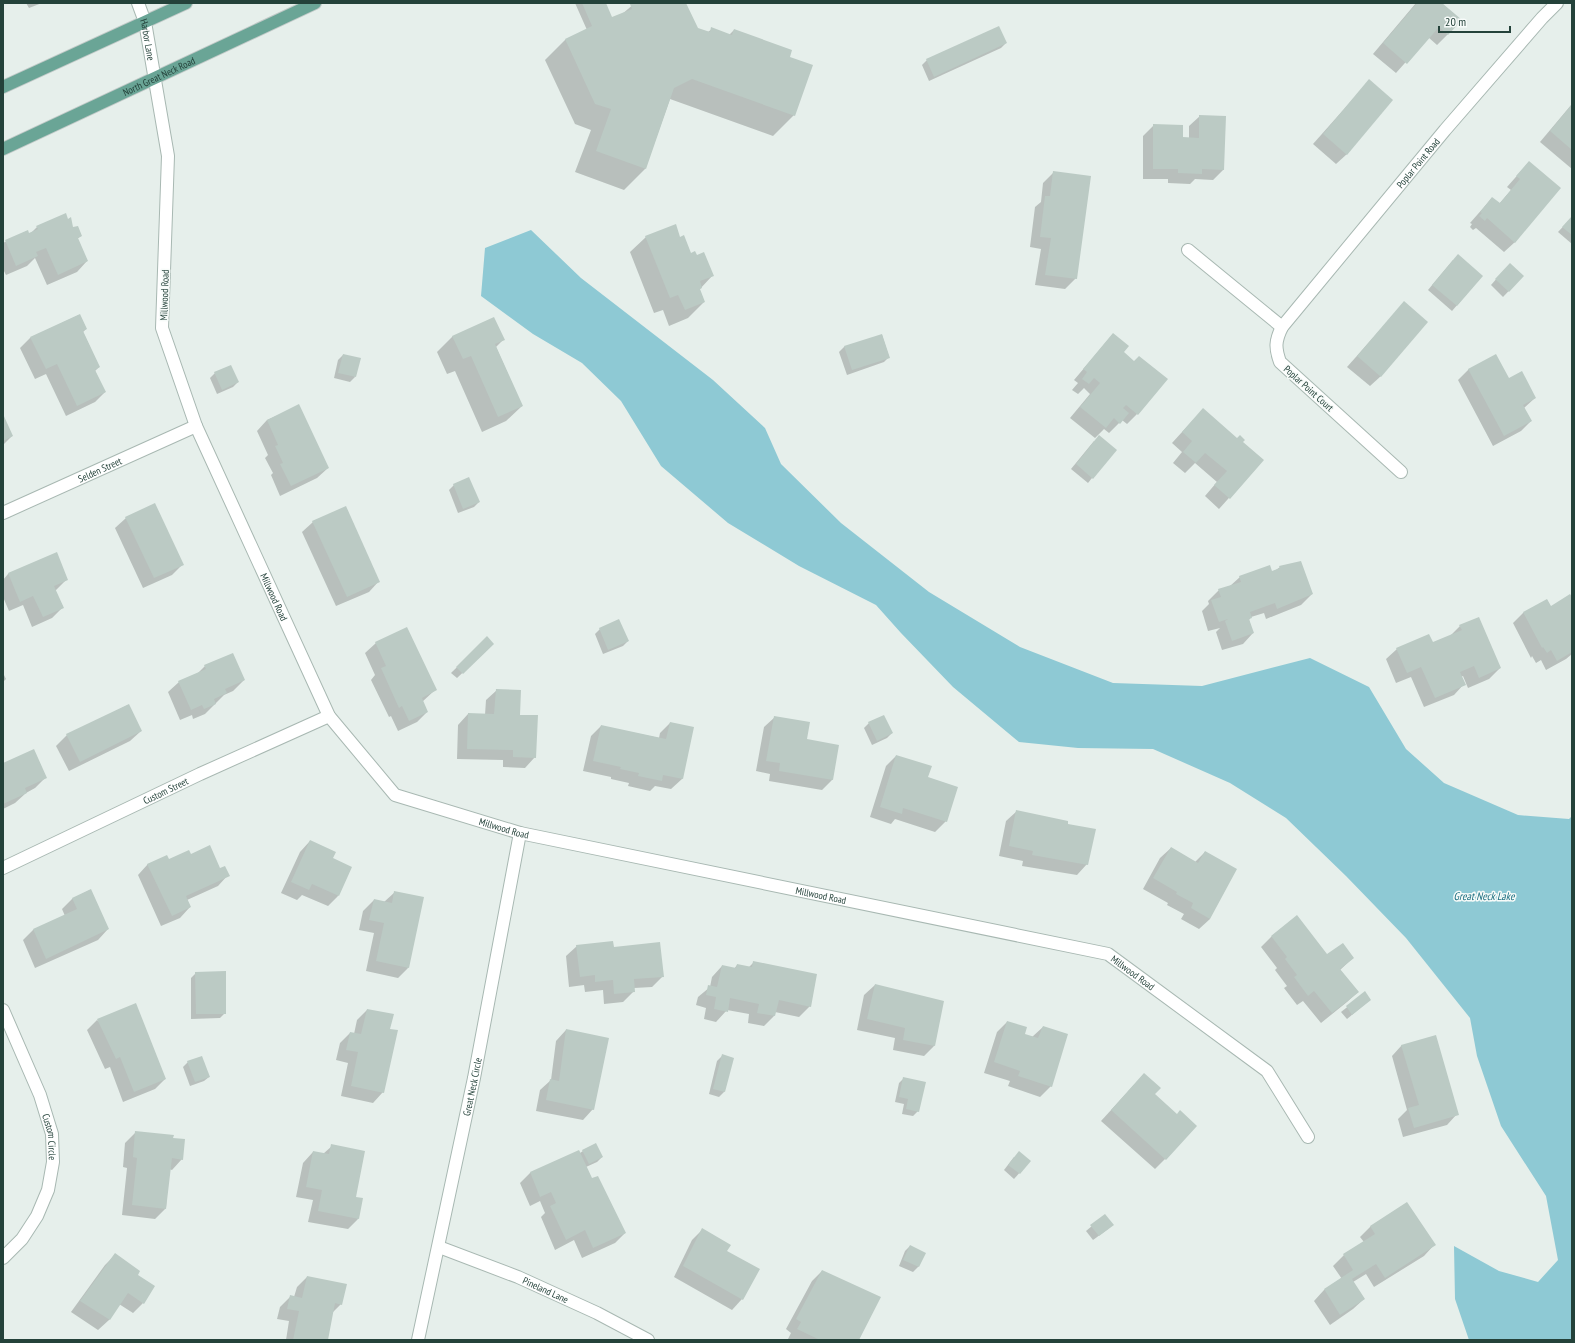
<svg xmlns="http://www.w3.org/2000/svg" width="1575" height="1343" viewBox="0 0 1575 1343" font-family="'PT Sans Narrow',sans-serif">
<rect width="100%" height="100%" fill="#e6efeb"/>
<path fill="#8ec9d4" d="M531,230L581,278L713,380L765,428L781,464L841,523L929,592L1020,647L1113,683L1202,686L1310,658L1369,687L1406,749L1444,783L1518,815L1569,819L1572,816V1340H1469L1455,1299L1454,1246L1499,1271L1538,1282L1558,1260L1546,1196L1501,1126L1477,1056L1470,1018L1406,938L1346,876L1286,818L1230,783L1153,749L1078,748L1019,742L953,687L901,633L876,605L799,566L728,523L661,466L621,401L582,363L533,334L481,296L485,248Z"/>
<g fill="#0003">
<path d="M26,3H42L29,8Z"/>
<path d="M575,3H605L607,21L621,15L635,3H685L697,29L708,32L712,29L729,35L734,30L788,57L794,115L773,136L670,99L645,169L624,190L575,172L591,130L575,124L545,60L565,40L587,30Z"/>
<path d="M1416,3H1441L1448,34L1437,45L1428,37L1396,73L1373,54Z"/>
<path d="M1006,43L1001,48L929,81L922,65L927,60Z"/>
<path d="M1369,81L1347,154L1336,164L1313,144Z"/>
<path d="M1572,104V169L1540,142Z"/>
<path d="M1200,116L1224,169L1213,180L1195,179L1190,184L1168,183V179H1143V136L1154,125L1182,138H1189V126Z"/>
<path d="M1529,162L1515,242L1504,252L1476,228L1473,230L1470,227L1472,224L1470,223L1492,198L1499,204L1511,190L1507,187Z"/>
<path d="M1054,172L1076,278L1065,289L1035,285L1041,249L1030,247L1035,207L1041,202L1043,183Z"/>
<path d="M1572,217V244L1558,232Z"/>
<path d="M37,227L73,229L81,236L77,239L87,261L77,272L47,285L35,258L27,266L6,275L3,269V243L27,231L29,235Z"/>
<path d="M646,237L680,238L690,254L713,275L699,290L704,302L688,318L669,326L663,310L654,313L630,252Z"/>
<path d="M1453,260L1482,276L1452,311L1428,290Z"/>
<path d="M1505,269L1523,276L1503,297L1491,285Z"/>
<path d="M1404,303L1381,376L1370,386L1347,367Z"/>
<path d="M79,315L86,329L83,332L99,367L95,371L105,392L95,402L66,416L46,374L35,379L20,348L30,338Z"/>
<path d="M1113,334L1123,352L1137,414L1127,424L1122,420L1109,433L1104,429L1095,438L1070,418L1090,394L1084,388L1078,394L1072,390L1078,383L1074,380Z"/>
<path d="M882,335L889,357L884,362L847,375L839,352L844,347Z"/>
<path d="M453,336L504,339L496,347L522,406L506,421L482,432L455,371L447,374L437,352Z"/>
<path d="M343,355L355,377L350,382L334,378L338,360Z"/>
<path d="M1469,369L1535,398L1524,408L1531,421L1521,431L1493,446L1458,380Z"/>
<path d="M215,373L238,382L233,387L217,394L210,378Z"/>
<path d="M299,406L328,468L317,478L280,496L271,475L273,473L265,458L268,455L257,431L267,420Z"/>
<path d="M3,416L12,436L3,445Z"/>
<path d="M1193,420L1241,442L1262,461L1219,509L1205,496L1217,482L1195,463L1185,473L1173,463L1182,452L1172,443Z"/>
<path d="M1094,441L1092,478L1088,483L1071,469Z"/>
<path d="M454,485L479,502L474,507L458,513L449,490Z"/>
<path d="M126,518L183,564L172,575L143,588L115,528Z"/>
<path d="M313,522L379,581L369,592L336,606L302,532Z"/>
<path d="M56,554L67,579L55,591L63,607L52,618L32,627L23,605L9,611L3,597V580L8,574Z"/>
<path d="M1280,567L1312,594L1301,605L1266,619L1264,613L1251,617L1249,620L1253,633L1243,644L1222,650L1216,632L1220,628L1208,631L1202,611L1209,604L1208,601L1219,590L1230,586L1240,577L1272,572L1276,570Z"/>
<path d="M1572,599V654L1566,659L1546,670L1541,660L1536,663L1532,656L1531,658L1513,623L1523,613L1547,600L1551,608Z"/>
<path d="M1460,626L1500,668L1489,679L1468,688L1463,676L1461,677L1464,684L1454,695L1424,707L1411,677L1396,683L1386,659L1397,649L1432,644L1450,636Z"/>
<path d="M600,629L628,641L623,646L603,654L595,634Z"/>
<path d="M487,638L488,649L457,678L451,673Z"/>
<path d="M376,643L435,690L422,702L427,712L417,722L398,731L391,716L389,717L371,680L375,675L365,653Z"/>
<path d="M205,666L244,680L233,691L224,695L205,714L193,719L192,715L180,720L168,692L179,682L197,674Z"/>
<path d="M3,673L6,679L3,682Z"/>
<path d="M497,690L519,716L535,757L525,768L503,767V760L457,759L458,725L468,714L485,715L486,700Z"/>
<path d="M128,705L141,731L130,741L69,771L56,746L67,735Z"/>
<path d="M775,717L806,740L838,746L832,780L822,790L769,781L770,774L756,771L764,727Z"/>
<path d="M670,723L693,728L682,779L671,789L655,786L650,791L628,786L629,783L611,779V777L583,771L591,736L601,726L659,738L660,733Z"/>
<path d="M869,723L892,733L887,738L872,745L864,728Z"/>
<path d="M896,756L927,778L946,821L935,832L895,819L891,824L870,817L886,766Z"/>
<path d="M3,765L45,778L35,788L26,793L15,803L3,809Z"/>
<path d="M1017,811L1067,824L1087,864L1077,875L1022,866L1023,861L999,856L1006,821Z"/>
<path d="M310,841L332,859L338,896L328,906L302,895L297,900L281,893L300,852Z"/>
<path d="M1171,848L1195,862L1205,852L1210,919L1199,929L1181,919L1184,914L1167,905L1168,903L1143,889L1160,858Z"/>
<path d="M191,855L220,870L228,875L218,886L187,900L190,907L180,918L161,926L138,875L148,864Z"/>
<path d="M90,890L108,929L98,940L35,968L23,940L33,930L65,916L62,909L72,899Z"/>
<path d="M395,892L408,968L398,978L366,971L374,933L359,930L363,911L374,900L384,902Z"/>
<path d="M1297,917L1327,956L1353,958L1340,970L1358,992L1347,1002L1321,1023L1303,1001L1297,1005L1284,988L1287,986L1275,970L1277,968L1261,947L1271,937Z"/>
<path d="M577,946L613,948L663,976L652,987L634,988V991L623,1002L604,1004L603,990L585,992L584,985L569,987L566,956Z"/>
<path d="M754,962L810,1006L799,1017L775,1012L774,1016L764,1026L748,1023L749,1014L727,1010L716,1022L704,1019L706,1008L696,1005L698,997L710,987L712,977L722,966L734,969L737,965L748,968Z"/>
<path d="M196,973L225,1013L220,1018L191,1019V978Z"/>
<path d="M875,985L943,1002L934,1046L924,1056L893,1050L895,1038L857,1030L864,995Z"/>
<path d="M1365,993L1370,1000L1347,1019L1341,1012Z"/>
<path d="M367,1010L389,1029L383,1092L373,1103L341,1096L348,1063L336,1060L340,1043L350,1033L354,1034L357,1020Z"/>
<path d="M97,1020L165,1079L155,1089L123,1102L110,1067L105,1069L87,1030Z"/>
<path d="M1007,1022L1024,1035L1032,1037L1043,1027L1051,1086L1040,1097L1008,1086L1010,1081L984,1073L997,1032Z"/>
<path d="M566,1030L593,1109L583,1120L536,1111L540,1090L551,1080L556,1041Z"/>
<path d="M1402,1045L1457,1114L1447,1125L1403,1137L1398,1119L1407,1110L1392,1056Z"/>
<path d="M722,1056L732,1058L724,1092L719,1097L709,1094L717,1061Z"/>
<path d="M188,1062L209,1077L204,1081L190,1086L183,1067Z"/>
<path d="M904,1078L918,1111L913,1116L902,1114L904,1104L895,1102L899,1083Z"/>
<path d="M1134,1085L1154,1095L1176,1115L1165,1159L1155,1169L1101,1121Z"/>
<path d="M136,1132L172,1139L182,1159L172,1170L169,1169L166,1208L155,1219L122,1215L127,1168L123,1167L125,1143Z"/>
<path d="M332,1146L355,1198L358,1219L348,1229L308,1222L313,1200L296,1197L303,1163L313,1152L323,1154Z"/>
<path d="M579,1151L580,1153L583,1151L602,1157L597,1162L586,1167L592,1180L625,1233L615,1243L582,1258L574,1240L555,1250L541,1217L545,1213L540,1201L530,1206L520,1183L530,1173Z"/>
<path d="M1014,1157L1030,1161L1014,1179L1004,1170Z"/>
<path d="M1105,1215L1108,1229L1093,1240L1086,1231Z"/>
<path d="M1371,1226L1434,1245L1424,1256L1374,1287L1366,1274L1353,1282L1364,1299L1353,1309L1330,1325L1314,1301L1324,1290L1342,1279L1333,1266L1344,1255L1364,1242L1360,1237Z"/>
<path d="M702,1230L726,1251L742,1299L732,1310L674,1277L692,1240Z"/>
<path d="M910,1246L924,1253L918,1267L913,1272L899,1266L905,1251Z"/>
<path d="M115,1255L136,1275L143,1303L133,1313L119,1304L109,1320L98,1330L71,1312L105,1265Z"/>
<path d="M822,1271L857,1340L788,1339L791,1333L786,1329L812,1281Z"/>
<path d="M307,1277L341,1304L332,1313L327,1340H286L289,1321L277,1319L280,1307L290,1297H294L297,1287Z"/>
</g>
<g fill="#bbcac4">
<path d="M582,3H606L612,17L632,9L630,4L632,3H686L698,28L710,32L711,27L732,35L734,29L792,50L790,57L813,65L795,116L692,79L674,88L646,169L596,151L611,109L595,104L565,39L592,26Z"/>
<path d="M1417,3H1442L1462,20L1448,35L1439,27L1407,64L1383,43Z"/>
<path d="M999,26L1007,43L934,77L926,59Z"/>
<path d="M1369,79L1393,100L1347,155L1323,134Z"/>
<path d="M1572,104V150L1550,131Z"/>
<path d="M1199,115L1226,116L1224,170L1202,169V174L1178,173V169H1153V124L1183,125V137L1199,138Z"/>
<path d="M1529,161L1561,188L1515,243L1487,218L1485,221L1479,216L1482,213L1480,212L1492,197L1500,203L1520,179L1516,176Z"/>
<path d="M1053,171L1091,176L1077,279L1045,275L1051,238L1040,237L1045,196H1050Z"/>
<path d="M66,213L68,219L71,217L73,227L78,226L82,236L78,238L88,261L58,275L46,248L36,252L38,256L16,266L5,240L28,230L29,233L38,229L36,226Z"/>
<path d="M1572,216V235L1562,227Z"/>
<path d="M676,224L680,237L684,235L691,253L695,251L697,255L704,252L714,276L700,281L702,288L700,289L705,302L685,310L678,295L670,298L645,236Z"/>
<path d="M1458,254L1483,276L1457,306L1432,285Z"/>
<path d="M1510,263L1524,276L1509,292L1495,279Z"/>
<path d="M1404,301L1428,322L1381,377L1357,356Z"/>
<path d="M80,314L87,329L83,331L100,367L95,370L106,392L77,406L57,364L46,369L30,337Z"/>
<path d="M494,317L505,340L495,344L523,406L498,417L471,356L463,359L452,336Z"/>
<path d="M1113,333L1129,346L1124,352L1134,361L1139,356L1168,379L1138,415L1126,405L1123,408L1129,413L1120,424L1114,418L1106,428L1080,407L1100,383L1094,378L1089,384L1082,379L1087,372L1083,369Z"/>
<path d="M882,334L890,358L852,370L844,346Z"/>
<path d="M343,354L361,358L356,377L338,373Z"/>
<path d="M1496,354L1509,378L1522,371L1536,398L1523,405L1532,421L1504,436L1468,369Z"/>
<path d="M231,365L239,382L222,390L214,372Z"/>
<path d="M299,404L329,468L291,486L280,464L283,463L275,446L278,445L267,420Z"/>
<path d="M1203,408L1237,438L1240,435L1245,440L1243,442L1264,460L1230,499L1214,485L1227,471L1205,453L1196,463L1183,452L1192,441L1182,432Z"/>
<path d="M3,414L13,436L3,441Z"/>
<path d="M1099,435L1117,450L1093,479L1076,464Z"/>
<path d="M469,477L480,502L463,509L453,484Z"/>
<path d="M155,503L184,565L154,578L125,517Z"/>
<path d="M346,506L380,582L347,597L312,521Z"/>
<path d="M57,552L68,580L54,586L64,608L43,617L33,596L20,602L8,573Z"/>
<path d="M1301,561L1313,594L1277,609L1275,603L1250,612L1252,618L1249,619L1254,633L1232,641L1225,621L1228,619L1219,622L1211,600L1221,597L1218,589L1241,582L1239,576L1270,565L1272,571L1280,568L1279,566Z"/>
<path d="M1570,594L1572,597V652L1557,661L1551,650L1547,653L1543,647L1542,648L1523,612L1547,599L1551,606Z"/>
<path d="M1479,617L1501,668L1479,678L1474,666L1460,672L1466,685L1435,698L1421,667L1407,673L1396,648L1429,634L1433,642L1462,630L1459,625Z"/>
<path d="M619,619L629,641L608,650L599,628Z"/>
<path d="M407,627L437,690L422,698L428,712L409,721L402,706L399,708L381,668L386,666L375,642Z"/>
<path d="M487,636L494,644L463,674L456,667Z"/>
<path d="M233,653L245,680L225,689L227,693L214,699L216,704L204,709L202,705L191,710L178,681L206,669L204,665Z"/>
<path d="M496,689L521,690L520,715H538L536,758L513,757V750L467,749L468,713L494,714Z"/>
<path d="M129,704L142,731L80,762L66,734Z"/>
<path d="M884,715L893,733L877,741L868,722Z"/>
<path d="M774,716L810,722L807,739L839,745L833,780L779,771L780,763L766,761Z"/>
<path d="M670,722L694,727L683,779L663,775L662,781L638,776L639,773L620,769L621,767L593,761L601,725L666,739Z"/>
<path d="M34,749L47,778L25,788L27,793L3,804V763Z"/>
<path d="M896,755L932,766L928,777L958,787L947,822L903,808L902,814L880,807Z"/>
<path d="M1016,810L1068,821V824L1096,829L1088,865L1032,855L1033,851L1009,846Z"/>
<path d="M310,840L336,852L333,858L352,867L339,896L312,884L309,890L291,882Z"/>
<path d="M210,845L220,868L225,866L230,876L186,896L191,907L172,916L147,864L167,855L169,859L189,850L191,854Z"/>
<path d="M1171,847L1198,863L1205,851L1237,869L1210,919L1191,908L1193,903L1176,894L1177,892L1153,878Z"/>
<path d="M91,889L109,929L46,959L33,929L77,909L72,898Z"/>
<path d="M394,891L424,897L409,968L376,961L384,923L369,920L374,899L392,903Z"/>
<path d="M1297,915L1327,954L1343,943L1354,958L1340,969L1359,992L1332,1013L1314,991L1308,996L1294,977L1297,975L1285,959L1287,957L1271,936Z"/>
<path d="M613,941L614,947L660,942L664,977L634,979L635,992L614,994L613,980L595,982V975L580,977L576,945Z"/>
<path d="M753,961L817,974L811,1007L779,1000L775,1016L757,1013L759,1004L730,998L728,1012L714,1009L716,997L706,995L708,985L717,987L722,965L736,968L737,964L752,967Z"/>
<path d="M226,971V1014H196L195,972Z"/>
<path d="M875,984L944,1001L935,1046L903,1040L905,1028L867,1019Z"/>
<path d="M1365,991L1371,1000L1352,1015L1346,1006Z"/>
<path d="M136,1003L166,1079L134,1092L120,1057L116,1059L97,1019Z"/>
<path d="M367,1009L394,1014L390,1029L398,1030L384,1093L351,1086L358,1052L346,1050L350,1032L361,1034Z"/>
<path d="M1007,1021L1027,1027L1025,1034L1038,1038L1043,1026L1068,1034L1052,1087L1018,1076L1020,1071L994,1062Z"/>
<path d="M566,1029L609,1038L594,1110L546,1100L550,1079L559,1081Z"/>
<path d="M1436,1035L1459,1115L1414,1128L1408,1108L1419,1105L1401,1045Z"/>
<path d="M722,1054L734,1058L725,1092L713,1089Z"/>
<path d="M202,1056L210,1077L195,1082L187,1061Z"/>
<path d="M1144,1073L1161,1088L1155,1094L1177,1114L1180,1110L1197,1126L1166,1160L1111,1110Z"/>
<path d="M903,1077L926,1082L919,1112L906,1109L908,1099L899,1097Z"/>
<path d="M135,1131L174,1135L173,1138L185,1139L183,1160L172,1158L166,1209L132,1205L137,1158L133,1157Z"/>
<path d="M596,1143L603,1157L589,1164L582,1150Z"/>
<path d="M331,1144L365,1151L356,1197L363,1198L359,1219L318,1211L322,1190L306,1187L313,1151L329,1154Z"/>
<path d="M579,1150L592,1178L598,1176L626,1233L593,1248L585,1230L566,1240L550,1206L556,1203L551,1192L540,1197L530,1172Z"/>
<path d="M1019,1151L1031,1161L1020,1174L1008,1165Z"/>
<path d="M1407,1202L1436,1245L1385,1278L1376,1264L1352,1279L1365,1299L1340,1315L1324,1289L1353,1270L1343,1254L1375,1234L1370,1226Z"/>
<path d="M1105,1214L1114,1225L1099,1236L1090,1225Z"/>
<path d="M702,1228L731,1245L727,1251L760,1269L743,1300L683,1266Z"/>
<path d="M910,1245L926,1253L919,1267L903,1260Z"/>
<path d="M115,1253L140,1271L138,1275L155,1286L144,1304L128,1293L110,1320L80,1301Z"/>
<path d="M822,1270L881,1297L859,1340H820L797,1329L801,1322L796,1319Z"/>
<path d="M307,1276L347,1284L342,1305L335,1303L328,1340H293L299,1311L287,1309L290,1295L302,1298Z"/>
</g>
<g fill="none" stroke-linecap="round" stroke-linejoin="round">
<g stroke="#a8b8b2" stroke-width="14">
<g id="minor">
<path id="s1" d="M138,3L145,22L168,156L162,328L196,426L329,716L395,795L520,833L1108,954L1267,1071L1308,1137"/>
<path d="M1188,250L1282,327"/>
<path id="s2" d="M1401,472L1280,362C1275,348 1275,341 1282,327L1445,130L1542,18L1557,3"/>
<path id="s3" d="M3,513L196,426"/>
<path id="s4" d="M3,868L200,774L329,716"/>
<path id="s5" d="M3,1010L40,1095L52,1134L53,1162L48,1190L37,1216L22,1239L3,1258"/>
<path id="s6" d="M439,1247L518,1277L597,1313L648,1340"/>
<path id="s7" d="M418,1340L474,1078L520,833"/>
</g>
</g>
<g stroke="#c2cac8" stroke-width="14">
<g id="primary">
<path d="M3,87L186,3"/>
<path id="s8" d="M3,149L315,3"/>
</g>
</g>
<use href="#minor" stroke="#fff" stroke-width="12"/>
<use href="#primary" stroke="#6aa596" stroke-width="12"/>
</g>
<g text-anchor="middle" stroke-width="3" stroke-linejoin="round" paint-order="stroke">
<g font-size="10" fill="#24423a" stroke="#f7fbf9">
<text dy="4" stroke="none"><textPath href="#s1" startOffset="38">Harbor Lane</textPath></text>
<text dy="4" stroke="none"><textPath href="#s8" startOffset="172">North Great Neck Road</textPath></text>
<text dy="4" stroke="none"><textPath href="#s2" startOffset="413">Poplar Point Road</textPath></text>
<text transform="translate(164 295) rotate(-88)" y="4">Millwood Road</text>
<text transform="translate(1309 388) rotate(42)" y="4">Poplar Point Court</text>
<text dy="4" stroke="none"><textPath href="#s3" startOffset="106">Selden Street</textPath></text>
<text dy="4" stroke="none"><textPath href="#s1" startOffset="620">Millwood Road</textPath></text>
<text dy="4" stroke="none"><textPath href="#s4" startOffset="180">Custom Street</textPath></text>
<text dy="4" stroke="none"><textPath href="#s1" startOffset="968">Millwood Road</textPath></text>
<text dy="4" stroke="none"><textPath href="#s1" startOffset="1292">Millwood Road</textPath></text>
<text dy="4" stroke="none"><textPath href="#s1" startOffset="1616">Millwood Road</textPath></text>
<text dy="4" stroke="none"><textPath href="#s7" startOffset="259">Great Neck Circle</textPath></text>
<text dy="4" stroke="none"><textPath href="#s5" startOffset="136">Custom Circle</textPath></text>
<text dy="4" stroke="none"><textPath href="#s6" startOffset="115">Pineland Lane</textPath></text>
</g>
<g font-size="11" font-style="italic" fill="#1c6f80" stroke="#f7fbf9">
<text x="1484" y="900">Great Neck Lake</text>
</g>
</g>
<rect width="1575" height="1343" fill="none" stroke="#24423a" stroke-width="8"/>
<path d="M1439 26v6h71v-6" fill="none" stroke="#24423a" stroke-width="2"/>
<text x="1445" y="26" font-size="12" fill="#24423a" stroke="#f7fbf9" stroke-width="3" paint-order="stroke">20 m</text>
</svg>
